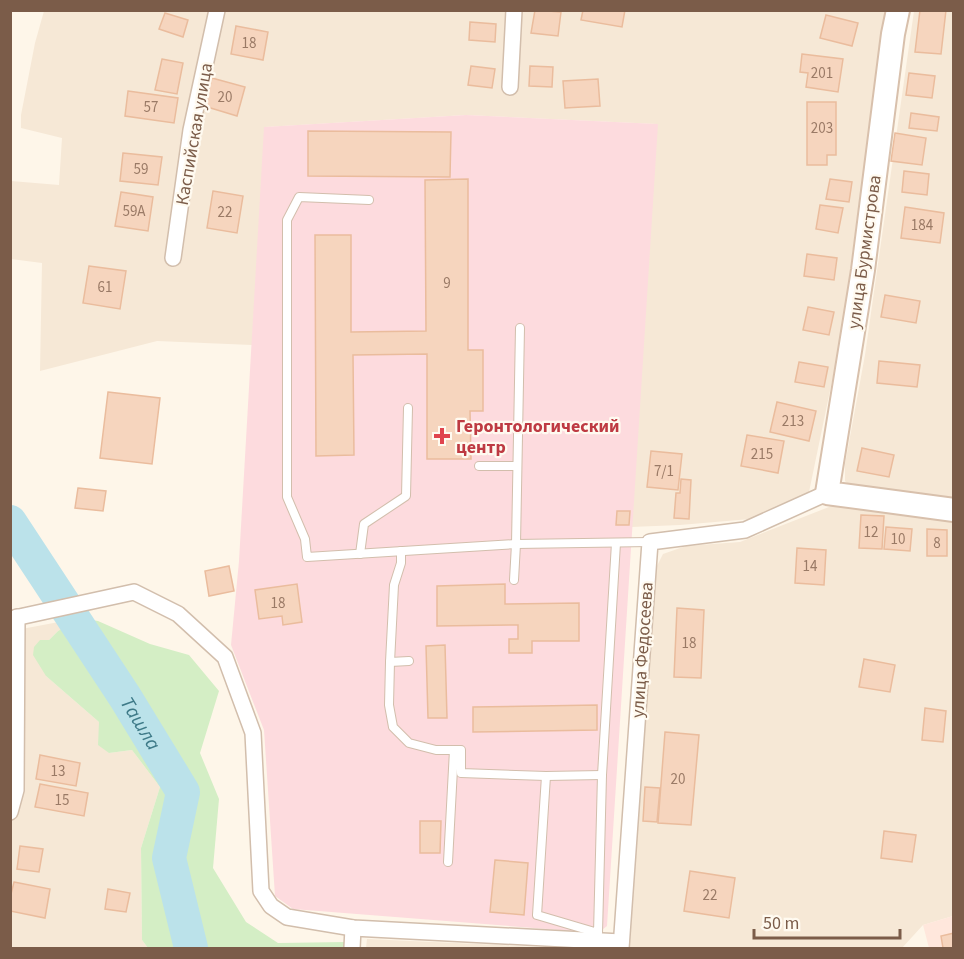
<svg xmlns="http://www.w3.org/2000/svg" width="964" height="959" viewBox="0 0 964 959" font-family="'Source Sans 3',sans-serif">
<rect width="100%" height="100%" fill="#fef6e9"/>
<g fill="#f6e8d6">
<path d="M44,11H886L880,41L842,333L809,492L750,519L680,525L631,527L657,124L466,115L265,127L252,345L157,341L40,371L42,263L11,259V181L59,185L62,138L21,128V115L35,43Z"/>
<path d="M914,11H953V502L855,491L845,481V464L865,355Z"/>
<path d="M834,505L953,517V916L923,925L902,948H628L639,758L653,614L655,570L663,554L686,546L740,542Z"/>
<path d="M80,618L58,631L49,640L46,676L99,722L109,753L132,750L160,787L141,848L142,940L148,948H11V631Z"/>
<path d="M367,939L500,945L560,948H366Z"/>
</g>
<path fill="#ffe7dc" d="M953,916V948H929L923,925Z"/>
<path fill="#fddbde" d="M466,115L658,124L607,926L598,933L293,909L275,896L264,730L231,645L239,561L264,127Z"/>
<path fill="#d4eec5" d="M80,618L98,621L150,644L189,655L219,691L200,753L219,799L213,868L246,922L278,943L345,942L344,948H148L142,940L141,848L160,787L132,750L109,753L98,745L99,722L46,676L33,655L34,647L40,640H49L58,631Z"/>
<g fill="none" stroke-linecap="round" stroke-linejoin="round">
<path stroke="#bbe2ea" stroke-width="34" id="s1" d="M10,522L125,697L183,792L169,858L191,948"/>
</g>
<g fill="#f6d5be" stroke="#eabc9d" stroke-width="1.5">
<path d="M535,10L561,12L558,36L531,33Z"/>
<path d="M583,10H625L622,27L581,20Z"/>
<path d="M920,10H946L941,54L915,52Z"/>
<path d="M165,13L188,20L183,37L159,29Z"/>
<path d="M826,15L858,23L852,46L820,38Z"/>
<path d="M470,22L496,24L495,42L469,40Z"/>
<path d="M236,26L268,32L263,60L231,54Z"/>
<path d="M802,54L843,59L838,92L806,87L808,73L800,72Z"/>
<path d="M162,59L183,63L177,94L155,90Z"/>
<path d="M471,66L495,69L492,88L468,85Z"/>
<path d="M530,66L553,67L552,87L529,86Z"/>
<path d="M909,73L935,76L932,98L906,95Z"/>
<path d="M212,78L245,87L237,116L204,106Z"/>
<path d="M598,79L600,106L565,108L563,81Z"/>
<path d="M128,91L178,98L174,123L125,116Z"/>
<path d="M807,102H836V155H827V165H807Z"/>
<path d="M911,113L939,117L937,131L909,128Z"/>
<path d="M308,131L451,132L450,177L308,176Z"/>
<path d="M895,133L926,138L922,165L891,161Z"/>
<path d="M123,153L162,157L158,185L120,181Z"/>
<path d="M904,171L929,174L927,195L902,192Z"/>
<path d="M468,179V350H483V411H470L471,459H427V354L353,355L354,455L316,456L315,235H351V332L426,331L425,180Z"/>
<path d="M830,179L852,182L849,202L826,199Z"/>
<path d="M213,191L243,196L237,233L207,228Z"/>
<path d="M121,192L153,197L148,231L115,226Z"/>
<path d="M820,205L843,208L838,233L816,229Z"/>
<path d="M905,207L944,213L940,243L901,238Z"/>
<path d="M807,254L837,258L834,280L804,276Z"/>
<path d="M89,266L126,271L120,309L83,303Z"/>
<path d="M885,295L920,301L916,323L881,317Z"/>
<path d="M808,307L834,312L829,335L803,330Z"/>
<path d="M879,361L920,365L917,387L877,383Z"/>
<path d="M799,362L828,367L824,387L795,382Z"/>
<path d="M108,392L160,398L152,464L100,458Z"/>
<path d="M777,402L816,411L809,441L770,432Z"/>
<path d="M747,435L784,441L778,473L741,466Z"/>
<path d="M862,448L894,455L889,477L857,471Z"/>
<path d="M651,451L682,454L678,490L647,487Z"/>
<path d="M681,479L691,480L689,519L674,518L676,493H680Z"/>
<path d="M78,488L106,491L103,511L75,508Z"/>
<path d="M617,511H630L629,525H616Z"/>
<path d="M861,515L884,516L882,549L859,548Z"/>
<path d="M886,527L912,529L910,551L884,549Z"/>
<path d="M927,529L947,530V556H927Z"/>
<path d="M797,548L826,550L824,585L795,583Z"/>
<path d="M229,566L234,591L209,596L205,571Z"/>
<path d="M297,584L302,622L283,625L282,616L259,619L255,590Z"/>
<path d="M505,584V604L579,603V641H532V653H509V639H518V625L437,626V586Z"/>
<path d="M677,608L704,610L701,678L674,677Z"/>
<path d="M445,645L447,718H428L426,646Z"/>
<path d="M864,659L895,665L890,692L859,687Z"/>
<path d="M597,705V730L473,732V707Z"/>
<path d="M925,708L946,711L943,742L922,740Z"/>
<path d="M665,732L699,735L691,825L658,823Z"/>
<path d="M40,755L80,763L76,786L36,779Z"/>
<path d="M40,784L88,793L84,816L35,807Z"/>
<path d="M645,787L660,788L657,822L643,821Z"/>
<path d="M420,821H441L440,853H420Z"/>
<path d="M884,831L916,835L912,862L881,858Z"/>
<path d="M20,846L43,849L39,872L17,869Z"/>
<path d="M495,860L528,863L524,915L490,912Z"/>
<path d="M690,871L735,878L729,918L684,911Z"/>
<path d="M14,882L50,889L45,918L10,911V898Z"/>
<path d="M108,889L130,893L126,912L105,909Z"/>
<path d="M954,933V948H943L941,936Z"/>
</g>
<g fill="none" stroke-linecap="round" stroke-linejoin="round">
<g stroke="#d2beac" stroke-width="10">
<g id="lane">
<path d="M369,200L299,197L287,220V497L305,539L307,557L516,544L650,542"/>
<path d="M479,466H517"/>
<path d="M401,551V563L394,585L390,662L389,705L393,727L409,743L436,750H461V773L546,776L602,775"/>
<path d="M360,554L364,524L406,496L408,408"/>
<path d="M514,580L516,544L520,328"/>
<path d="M390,662L409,661"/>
<path d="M546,776L537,915L598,933L602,775L616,543"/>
<path d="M448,862L454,750"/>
</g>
</g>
<g stroke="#d2beac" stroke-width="18">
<g id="street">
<path d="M510,87L514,10"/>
<path d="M173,258L191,130L217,10"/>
<path d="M10,619L134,592L178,614L225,657L253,733L261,891L271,906L287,917L353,928L621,942"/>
<path d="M10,812L16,790L17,617"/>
<path d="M352,948L353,928"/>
<path d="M621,948L650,542L745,530L827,493"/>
</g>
</g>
<g stroke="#d8c0ac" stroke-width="26">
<path id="secondary" d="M898,10L893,34L863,270L827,493L954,510"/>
</g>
<use href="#lane" stroke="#fff" stroke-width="8"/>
<use href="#street" stroke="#fff" stroke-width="15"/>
<use href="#secondary" stroke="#fff" stroke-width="22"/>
</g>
<path fill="#e0444e" stroke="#fffaf0" stroke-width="2" d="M439 427h6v6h6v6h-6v6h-6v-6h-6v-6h6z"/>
<g text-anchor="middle" stroke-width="4.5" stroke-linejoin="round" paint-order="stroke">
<g font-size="15" fill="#9a7a66">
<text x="249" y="48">18</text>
<text x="822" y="78">201</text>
<text x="225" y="102">20</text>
<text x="151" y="112">57</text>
<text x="822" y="133">203</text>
<text x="141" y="174">59</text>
<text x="134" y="216">59А</text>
<text x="225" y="217">22</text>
<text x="922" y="230">184</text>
<text x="447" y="288">9</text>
<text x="105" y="292">61</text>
<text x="793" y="426">213</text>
<text x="762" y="459">215</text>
<text x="664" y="476">7/1</text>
<text x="871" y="537">12</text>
<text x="898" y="544">10</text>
<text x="937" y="548">8</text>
<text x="810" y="571">14</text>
<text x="278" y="608">18</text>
<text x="689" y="648">18</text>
<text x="58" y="776">13</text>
<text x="678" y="784">20</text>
<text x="62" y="805">15</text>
<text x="710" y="900">22</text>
</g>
<g font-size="18" fill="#7b5c49" stroke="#fffaf0">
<text transform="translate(194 134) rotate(-80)" y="6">Каспийская улица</text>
<text transform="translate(864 252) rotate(-82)" y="6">улица Бурмистрова</text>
<text transform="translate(642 650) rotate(-86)" y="6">улица Федосеева</text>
</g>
<g font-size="18" font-weight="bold" fill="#be3a42" stroke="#fffaf0" text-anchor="start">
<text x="456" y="432">Геронтологический<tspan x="456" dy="21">центр</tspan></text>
</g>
<g font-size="20" font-style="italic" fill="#3e7a88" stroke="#fffaf0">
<text dy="7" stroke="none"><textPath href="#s1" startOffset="240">Ташла</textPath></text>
</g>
</g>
<rect width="964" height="959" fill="none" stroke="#7b5c49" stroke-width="24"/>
<path d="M754 929v9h146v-9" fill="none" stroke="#7b5c49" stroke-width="3"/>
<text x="763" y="929" font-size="18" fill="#7b5c49" stroke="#fffaf0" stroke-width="4.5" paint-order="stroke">50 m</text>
</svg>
